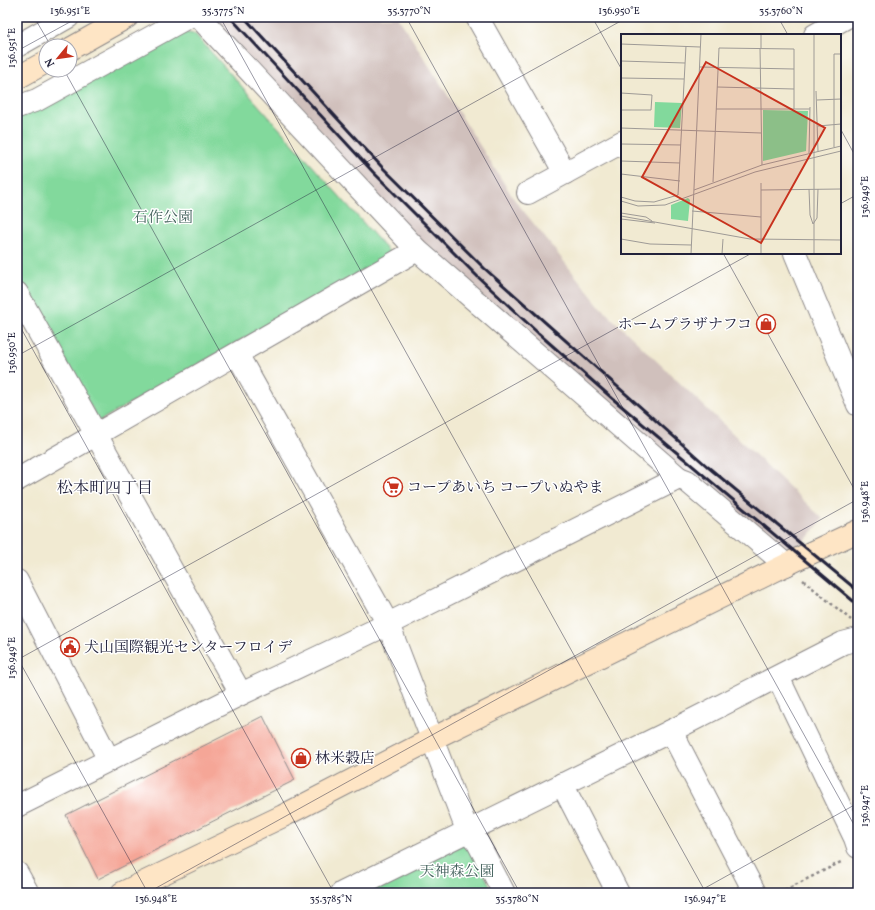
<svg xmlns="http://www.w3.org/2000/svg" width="875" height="910" viewBox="0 0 875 910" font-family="Vollkorn,'Noto Serif JP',serif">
<rect width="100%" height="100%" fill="#fff"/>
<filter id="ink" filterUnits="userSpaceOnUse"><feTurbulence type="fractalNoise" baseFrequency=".025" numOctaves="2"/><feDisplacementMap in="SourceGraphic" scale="8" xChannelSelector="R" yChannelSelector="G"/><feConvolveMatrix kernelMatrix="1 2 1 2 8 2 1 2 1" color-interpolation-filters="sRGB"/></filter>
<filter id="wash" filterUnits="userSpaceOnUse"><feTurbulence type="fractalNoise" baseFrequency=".012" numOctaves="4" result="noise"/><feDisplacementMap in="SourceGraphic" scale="16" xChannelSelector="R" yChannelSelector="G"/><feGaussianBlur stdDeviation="0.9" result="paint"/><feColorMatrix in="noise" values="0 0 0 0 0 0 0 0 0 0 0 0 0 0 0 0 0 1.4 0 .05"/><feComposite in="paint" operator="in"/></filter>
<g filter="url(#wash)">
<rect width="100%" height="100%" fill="#f1ead2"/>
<path fill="#d0c0bc" d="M199,17H398L514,199L602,309L823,519L809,536L788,557L417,250Z"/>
<g fill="#82d99c" stroke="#527e6c">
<path d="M180,32L195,34L391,254L99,421L17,275V119Z"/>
<path d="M461,844L470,847L494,893H363Z"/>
</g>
<g id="blocks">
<path fill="#f5a697" d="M263,716L295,780L98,879L66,815Z"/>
</g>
</g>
<g filter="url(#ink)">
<use href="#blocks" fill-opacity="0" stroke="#8a8686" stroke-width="1"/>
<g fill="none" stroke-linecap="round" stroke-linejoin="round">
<g stroke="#8a8686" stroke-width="24">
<g id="street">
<path d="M199,17L417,250L679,478L687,481L786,565"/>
<path d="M477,17L565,173"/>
<path d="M815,35L847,17"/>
<path d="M17,46L68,17"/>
<path d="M17,107L37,100L188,17"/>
<path d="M528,193L622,142"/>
<path d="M795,253L858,405"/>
<path d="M17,293L241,694"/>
<path d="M237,354L388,624L467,830L478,843L504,893"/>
<path d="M17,480L417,250"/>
<path d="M17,581L109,760"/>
<path d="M778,677L855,838L858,847"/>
<path d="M671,731L755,893"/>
<path d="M562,784L618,893"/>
<path d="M17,806L241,694L388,624L679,478"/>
<path d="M17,873L28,893"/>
<path d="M342,893L671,731L843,643L858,639"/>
</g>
</g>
<g stroke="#8a8686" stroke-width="24">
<g id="secondary">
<path d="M70,49L127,17"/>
<path d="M17,78L46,62"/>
<path d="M122,893L283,816L432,739L802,557L858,531"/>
</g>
</g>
<g stroke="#8a8686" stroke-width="2.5" stroke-dasharray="3 3" stroke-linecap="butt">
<path d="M803,580L851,620"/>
<path d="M779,893L843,861"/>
</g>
<use href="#street" stroke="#fff" stroke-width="22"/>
<use href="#secondary" stroke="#fee5c5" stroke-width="22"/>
<g stroke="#22223b" stroke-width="3">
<path d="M230,17L373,172L478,277L538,333L613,399L858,605"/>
<path d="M244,17L381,166L484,268L708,467L858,591"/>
</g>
</g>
</g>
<path fill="none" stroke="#22223b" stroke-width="1" stroke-opacity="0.45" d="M34,17L51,46M220,17L706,893M406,17L858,832M592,17L622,70M778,17L788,35M17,51L79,17M64,70L520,893M840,128L858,161M840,204L858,194M723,253L858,496M17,321L334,893M17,356L628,17M17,657L148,893M17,660L752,253M147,893L858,499M696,893L858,803"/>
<defs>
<g id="shop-ring" transform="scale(1)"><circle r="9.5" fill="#fff" stroke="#c8321e" stroke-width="1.5"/><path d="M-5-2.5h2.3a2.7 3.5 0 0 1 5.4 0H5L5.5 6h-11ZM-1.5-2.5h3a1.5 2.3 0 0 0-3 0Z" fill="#c8321e"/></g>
<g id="supermarket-ring" transform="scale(1)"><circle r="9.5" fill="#fff" stroke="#c8321e" stroke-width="1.5"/><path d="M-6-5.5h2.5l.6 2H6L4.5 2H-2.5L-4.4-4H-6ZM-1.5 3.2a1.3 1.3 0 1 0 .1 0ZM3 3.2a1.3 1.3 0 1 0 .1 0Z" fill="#c8321e"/></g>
<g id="civic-ring" transform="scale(1)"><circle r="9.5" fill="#fff" stroke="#c8321e" stroke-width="1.5"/><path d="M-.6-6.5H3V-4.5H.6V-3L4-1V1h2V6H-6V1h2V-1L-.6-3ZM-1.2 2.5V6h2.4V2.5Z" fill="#c8321e"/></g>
</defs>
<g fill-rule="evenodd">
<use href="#shop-ring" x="766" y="324"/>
<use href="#supermarket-ring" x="393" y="487"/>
<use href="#civic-ring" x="70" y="647"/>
<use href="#shop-ring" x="301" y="758"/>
</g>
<g text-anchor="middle" stroke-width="3" stroke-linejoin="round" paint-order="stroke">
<g font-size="15" fill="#44625d" stroke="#fff">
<text x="163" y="222">石作公園</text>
<text x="457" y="876">天神森公園</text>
</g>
<g font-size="15" fill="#22223b" stroke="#fff" text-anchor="start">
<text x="752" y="329" text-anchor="end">ホームプラザナフコ</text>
<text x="407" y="492">コープあいち コープいぬやま</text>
<text x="84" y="652">犬山国際観光センターフロイデ</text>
<text x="315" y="763">林米穀店</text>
</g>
<g font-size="16" fill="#22223b" stroke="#fff">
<text x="105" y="493">松本町四丁目</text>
</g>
</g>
<g transform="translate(621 34)">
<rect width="220" height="220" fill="#f1ead2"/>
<path d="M34,68L61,69L59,94L33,93ZM142,76L187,77L185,117L142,127ZM67,164L69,166L67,187L50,185V171Z" fill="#82d99c"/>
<path fill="none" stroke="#9e9a96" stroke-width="1" d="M140,0V14M0,10L79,13M139,14L141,131M0,27L64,29M79,33L173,35M0,44L63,45M96,53L173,55M195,57L197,117M0,59L31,61L30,76H0M196,66L220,65M95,75H189M197,92L220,90M0,94L140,99M0,110L60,111M213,113V20H220M188,119L189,73M0,127L59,129M0,140L59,147M92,148L98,14L173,15V75M188,155L189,181L192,190L196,184L197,155M73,156L141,131L220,112M140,156L220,155M0,163L14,167L33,168L57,161L65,12M0,167L17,172L44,171L134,138L220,117M71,177L140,183M0,179L25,183L31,187M0,182L129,205L220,206M0,185L34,189M0,205L29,210L70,211M70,220L80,0M101,220L102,205M140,220V149M193,220V0"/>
<path fill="#c8321e" fill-opacity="0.15" stroke="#c8321e" stroke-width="2" d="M85,28L204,94L140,209L21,143Z"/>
<rect width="220" height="220" fill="none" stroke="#22223b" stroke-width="2"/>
</g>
<rect width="875" height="910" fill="none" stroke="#fff" stroke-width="44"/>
<g transform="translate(58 58) rotate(241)"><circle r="19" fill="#ffffff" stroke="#a7a7b1"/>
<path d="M0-3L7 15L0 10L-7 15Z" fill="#c8321e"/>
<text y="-6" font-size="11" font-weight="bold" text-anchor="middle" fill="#22223b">N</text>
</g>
<rect x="22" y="22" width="831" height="866" fill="none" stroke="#22223b" stroke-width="1.5"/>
<g font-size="10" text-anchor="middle" fill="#22223b">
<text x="70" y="14">136.951°E</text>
<text x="223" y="14">35.3775°N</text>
<text x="409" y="14">35.3770°N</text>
<text x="619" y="14">136.950°E</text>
<text x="781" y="14">35.3760°N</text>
<text transform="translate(11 48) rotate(-90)" y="4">136.951°E</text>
<text transform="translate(864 197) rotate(-90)" y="4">136.949°E</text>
<text transform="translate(11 353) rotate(-90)" y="4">136.950°E</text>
<text transform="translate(864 502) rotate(-90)" y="4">136.948°E</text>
<text transform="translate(11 658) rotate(-90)" y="4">136.949°E</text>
<text transform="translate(864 806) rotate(-90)" y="4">136.947°E</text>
<text x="156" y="902">136.948°E</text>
<text x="331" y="902">35.3785°N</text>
<text x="517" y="902">35.3780°N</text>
<text x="705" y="902">136.947°E</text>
</g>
</svg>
